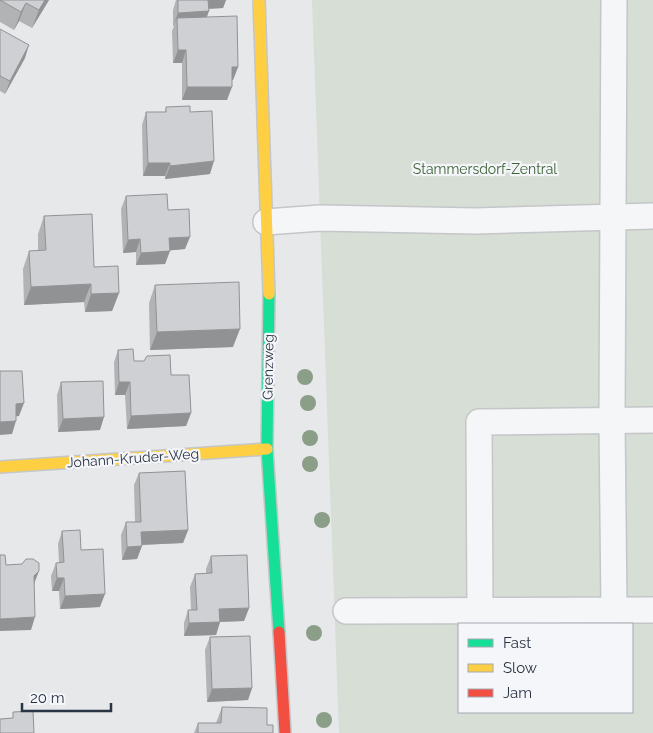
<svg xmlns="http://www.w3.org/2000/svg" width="653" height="733" viewBox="0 0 653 733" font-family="Raleway,sans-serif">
<rect width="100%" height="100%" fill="#e6e8ea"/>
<path fill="#d6ded6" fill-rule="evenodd" d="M312,0H653V733H339ZM459,624H632V712H459Z"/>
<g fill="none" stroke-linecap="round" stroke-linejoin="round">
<g stroke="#c4c6c8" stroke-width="28">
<g id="street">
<path d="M266,222L320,218L475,221L653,216"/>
<path d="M480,610L479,422L653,420"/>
<path d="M614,610L612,420L614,0"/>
<path d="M346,611L653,610"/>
</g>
</g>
<g stroke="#c4c6c8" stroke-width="14">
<path id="fast" d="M269,294L267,449L279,632"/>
</g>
<g stroke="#c4c6c8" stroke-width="14">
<g id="slow">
<path d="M259,0L269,294"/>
<path d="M0,467L267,449"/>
</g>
</g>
<g stroke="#c4c6c8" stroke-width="14">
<path id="jam" d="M279,632L285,733"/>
</g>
<use href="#street" stroke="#f5f6f7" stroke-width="25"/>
<use href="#fast" stroke="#16e098" stroke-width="11"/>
<use href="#slow" stroke="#ffcf43" stroke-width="11"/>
<use href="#jam" stroke="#f24e42" stroke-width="11"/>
</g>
<g fill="#8a9e88">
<circle cx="305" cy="377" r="8"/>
<circle cx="308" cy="403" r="8"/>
<circle cx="310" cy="438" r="8"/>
<circle cx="310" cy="464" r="8"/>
<circle cx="322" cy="520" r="8"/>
<circle cx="314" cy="633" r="8"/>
<circle cx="324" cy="720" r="8"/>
</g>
<g fill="#b1b3b5">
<path d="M0,0H49L32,28L19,21L14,30L0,22Z"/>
<path d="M176,0H226L223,8L209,9L207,17L238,67L233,80H232L227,100H182V63H173L172,31L174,26H173V10Z"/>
<path d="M0,29L25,58L5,94L0,91Z"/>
<path d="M166,107L190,112L210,174L165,179V176H143L142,125L146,112H165Z"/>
<path d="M126,196L168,210L185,249L170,250L165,264L136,265V252L123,253L121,209Z"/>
<path d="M44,216L119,293L112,311L85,312L84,302L24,305L23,269L29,251H38V234Z"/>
<path d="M155,285L233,347L150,350L149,303Z"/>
<path d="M118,350L134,361L171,375L191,413L186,426L127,429L125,395H115L114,362Z"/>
<path d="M61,382L100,430L58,432L57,395Z"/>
<path d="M139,473L188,530L183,543L142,545L137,559L122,560L121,535L126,522H135L134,485Z"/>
<path d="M62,531L81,550L100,607L60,609L59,591H52L51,576L56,563H59L58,544Z"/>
<path d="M211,556L249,608L244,621L220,622L216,635L184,636V623L188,610H191L190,587L195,574L206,573V569Z"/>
<path d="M210,637L252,688L248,700L207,702L205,650Z"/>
<path d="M222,707L267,725L273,733H194L198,723H216Z"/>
</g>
<g fill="#909294">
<path d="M45,0H49L32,28L39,10Z"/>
<path d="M207,0H226L223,8L203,9Z"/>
<path d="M26,3L19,21L14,30L21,12Z"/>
<path d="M209,11L204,24L177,18L173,26L178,13Z"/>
<path d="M29,45L25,58L5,94L10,81Z"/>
<path d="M178,50H186L182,63H173Z"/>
<path d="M232,67H238L233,80H227Z"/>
<path d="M187,87H232L227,100H182Z"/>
<path d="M214,161L210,174L165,179L170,166Z"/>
<path d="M148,163H170L165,176H143Z"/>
<path d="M190,237L185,249L164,251L169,238Z"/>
<path d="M140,239L136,252L123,253L128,240Z"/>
<path d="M170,251L165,264L136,265L141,253Z"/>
<path d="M91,284L84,302L24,305L31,287Z"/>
<path d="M119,293L112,311L85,312L91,294Z"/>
<path d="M240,329L233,347L150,350L157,332Z"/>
<path d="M119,382H130L125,395H115Z"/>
<path d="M24,403L19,416L11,417L16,404Z"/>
<path d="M191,413L186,426L127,429L131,416Z"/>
<path d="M104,417L100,430L58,432L63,419Z"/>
<path d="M16,421L12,434L0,435V422Z"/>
<path d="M188,530L183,543L137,545L141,532Z"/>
<path d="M142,546L137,559L122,560L127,547Z"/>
<path d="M39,571L34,584V576Z"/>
<path d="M57,578H64L59,591H52Z"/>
<path d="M105,594L100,607L60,609L65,596Z"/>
<path d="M249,608L244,621L215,622L219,609Z"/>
<path d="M35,617L31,630L0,631V619Z"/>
<path d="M220,622L216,635L184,636L189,623Z"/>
<path d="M252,688L248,700L207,702L212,689Z"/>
</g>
<g fill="#ced0d3" stroke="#909294">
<path d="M0,0H45L39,10L26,3L21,12Z"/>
<path d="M178,0H208L209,11L178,13Z"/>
<path d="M237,16L238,67H232V87H187L186,50H178L177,18Z"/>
<path d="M0,29L29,45L10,81L0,76Z"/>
<path d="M190,106V112L212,111L214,161L170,166V163H148L146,112H166V107Z"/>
<path d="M167,194L168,210L189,209L190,237L169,238L170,251L141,253L140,239L128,240L126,196Z"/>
<path d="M92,214L94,267L118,266L119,293L91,294V284L31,287L29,251L46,250L44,216Z"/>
<path d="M239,282L240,329L157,332L155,285Z"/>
<path d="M133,349L134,361H144L147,356L170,355L171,375H189L191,413L131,416L130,382H119L118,350Z"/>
<path d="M0,371H22L24,403L16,404V421L0,422Z"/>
<path d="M103,381L104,417L63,419L61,382Z"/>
<path d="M185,471L188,530L141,532L142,546L127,547L126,522H141L139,473Z"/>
<path d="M80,530L81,550L103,549L105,594L65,596L64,578H57L56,563L64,562L62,531Z"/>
<path d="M0,555H5L6,565L22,564L26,559H33L39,563V571L34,576L35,617L0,619Z"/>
<path d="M247,555L249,608L219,609L220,622L189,623L188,610H197L195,574L212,573L211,556Z"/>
<path d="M250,636L252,688L212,689L210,637Z"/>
<path d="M222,707L267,708V725H273V733H198V723H221Z"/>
<path d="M33,711L34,733H0V719L13,718V712Z"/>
</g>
<g text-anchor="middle" stroke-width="4.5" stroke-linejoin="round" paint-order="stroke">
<g font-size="14" fill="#3f6138" stroke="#f4f6f9">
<text x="485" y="174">Stammersdorf-Zentral</text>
</g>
<g font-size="14" fill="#2b3445" stroke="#f4f6f9">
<text transform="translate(268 367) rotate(-89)" y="5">Grenzweg</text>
<text transform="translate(133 458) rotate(-4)" y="5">Johann-Kruder-Weg</text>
</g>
</g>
<rect x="458" y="623" width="175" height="90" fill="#f4f6f9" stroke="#a4a8b1"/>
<rect x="468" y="639" width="25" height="8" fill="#16e098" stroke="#a4a8b1"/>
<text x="503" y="648" font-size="15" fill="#2b3445">Fast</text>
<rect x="468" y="664" width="25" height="8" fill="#ffcf43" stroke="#a4a8b1"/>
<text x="503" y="673" font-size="15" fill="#2b3445">Slow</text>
<rect x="468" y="689" width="25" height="8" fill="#f24e42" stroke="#a4a8b1"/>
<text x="503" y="698" font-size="15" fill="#2b3445">Jam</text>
<path d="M22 703v8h89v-8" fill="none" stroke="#2b3445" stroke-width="2.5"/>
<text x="30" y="703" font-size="15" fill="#2b3445" stroke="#f4f6f9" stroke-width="4" paint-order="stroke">20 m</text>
</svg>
